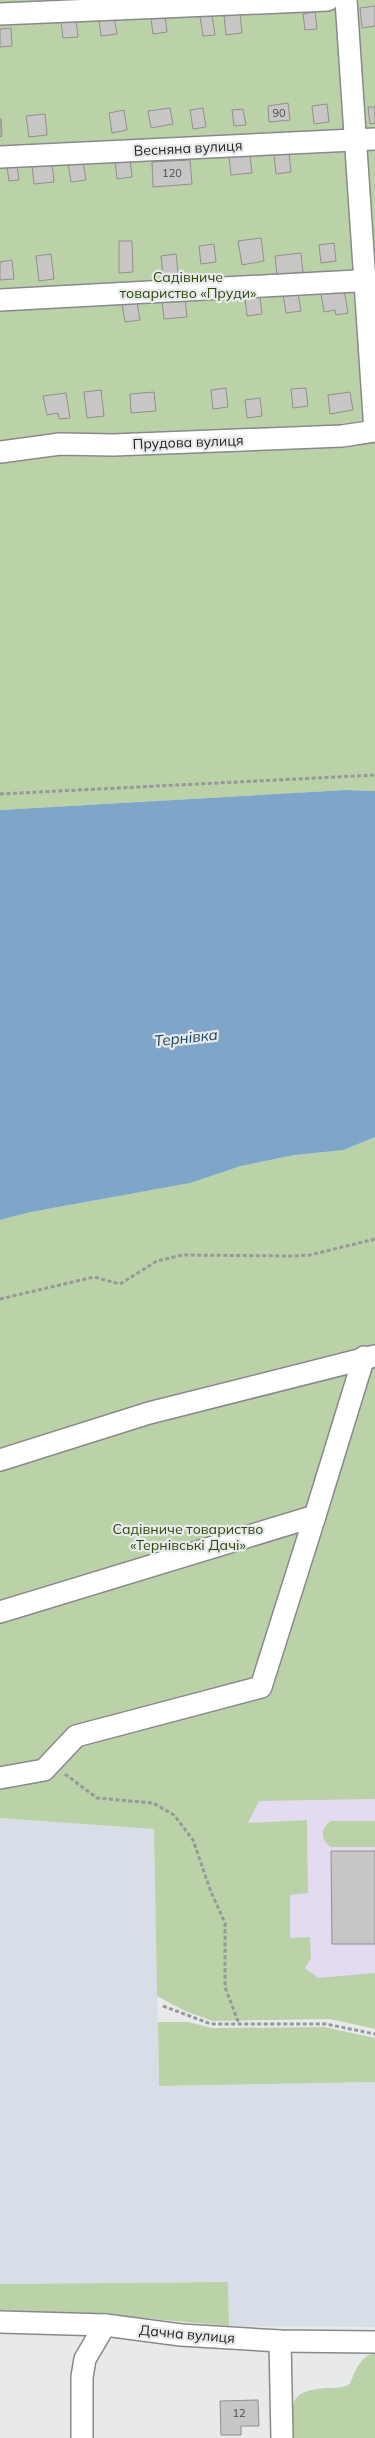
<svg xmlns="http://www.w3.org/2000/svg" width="375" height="2438" viewBox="0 0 375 2438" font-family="Mulish,sans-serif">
<rect width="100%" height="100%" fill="#e7e9eb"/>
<path fill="#e3dbf0" d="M375,1785V2008H246L248,1823L267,1786Z"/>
<path fill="#d8dee7" d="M0,1818L154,1829L159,2086L375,2082V2327L229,2326L228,2282L0,2284Z"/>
<g fill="#bbd2a8">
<path d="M0,0H375V791L345,790L0,810Z"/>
<path d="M375,1137V1799L259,1801L248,1823L307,1820L308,1893L290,1895V1938L310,1937L311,1958L305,1968L318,1978L375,1973V2029L330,2019L213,2021L185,2011L157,1996L154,1829L0,1818V1220L31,1212L189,1183L241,1166L295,1155L344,1150Z"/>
<path d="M331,1821H375V1847H331C320,1840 320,1828 331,1821Z"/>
<path d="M158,2022H188L212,2028L324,2027L375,2038V2082L159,2086Z"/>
<path d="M228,2282L229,2326L141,2318L0,2310V2284Z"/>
<path d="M375,2353V2438H293C293,2403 286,2391 327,2388C335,2388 343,2388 350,2384C355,2371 360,2356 375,2353Z"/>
</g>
<path fill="#7fa6c8" d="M345,790L375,791V1137L344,1150L295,1155L241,1166L190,1183L31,1212L0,1220V810Z"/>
<g fill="#c7c6c4" stroke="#908f8c">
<path d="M375,6V26L362,28L360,8Z"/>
<path d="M315,12L317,29L305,30L303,14Z"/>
<path d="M240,14L242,33L226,35L224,16Z"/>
<path d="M212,15L215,35L203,36L200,17Z"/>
<path d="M165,16L167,32L153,34L151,18Z"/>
<path d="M114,18L117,34L101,36L99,20Z"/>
<path d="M76,20L78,37L63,38L61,22Z"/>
<path d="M11,28L12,46L0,47V29Z"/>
<path d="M288,103L290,120L269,122L268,106Z"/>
<path d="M327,104L329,122L314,124L312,106Z"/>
<path d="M368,107H375V123L370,124Z"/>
<path d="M170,108L173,124L151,128L148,111Z"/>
<path d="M203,108L206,127L193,129L190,110Z"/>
<path d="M243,109L246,125L234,126L232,110Z"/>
<path d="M124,110L127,130L112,133L109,113Z"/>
<path d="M45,114L47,135L29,137L26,116Z"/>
<path d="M1,119L2,136L0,137V119Z"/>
<path d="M289,153L291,172L276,174L274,155Z"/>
<path d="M250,155L252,173L231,175L229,157Z"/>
<path d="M130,158L132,177L117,179L115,160Z"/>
<path d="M190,160L192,184L153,187L152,162Z"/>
<path d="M83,162L86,180L71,182L68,163Z"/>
<path d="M52,163L54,182L34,184L32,166Z"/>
<path d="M17,165L19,180L9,181L7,166Z"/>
<path d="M261,238L264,261L242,265L238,241Z"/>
<path d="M119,241H132L133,272L119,273Z"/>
<path d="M334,243L336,261L321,263L319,245Z"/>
<path d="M214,244L216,262L201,264L199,246Z"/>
<path d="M301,253L303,272L277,275L275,256Z"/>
<path d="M51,254L54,279L39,281L36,256Z"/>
<path d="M176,254L178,273L163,275L161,256Z"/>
<path d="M12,260L14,279L0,280V262Z"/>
<path d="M344,290L348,313L336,315L335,310L324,312L321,294Z"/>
<path d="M298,293L301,311L286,313L283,295Z"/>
<path d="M260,296L262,314L247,316L245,298Z"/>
<path d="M185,298L187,317L164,319L162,301Z"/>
<path d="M137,302L140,320L125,322L122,304Z"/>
<path d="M226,388L228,407L213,409L211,390Z"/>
<path d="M306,388L308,406L293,408L291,389Z"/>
<path d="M101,390L104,416L87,418L84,392Z"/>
<path d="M154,392L156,411L131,413L130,394Z"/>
<path d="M350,392L353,410L330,414L328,395Z"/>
<path d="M66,393L70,418L59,419L58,413L47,415L43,396Z"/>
<path d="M260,398L262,416L247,418L245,400Z"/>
<path d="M331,1851H375V1944H332Z"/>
<path d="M258,2400L259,2426H241V2435H221L220,2401Z"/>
</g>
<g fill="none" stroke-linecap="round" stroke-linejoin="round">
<g stroke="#88898b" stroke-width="24">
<g id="minor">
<path d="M346,0L375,431"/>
<path d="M0,14L328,0"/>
<path d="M0,157L375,139"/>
<path d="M0,300L375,280"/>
<path d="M0,452L60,444L113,445L342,436L375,431"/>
<path d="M0,1460L149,1413L375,1356"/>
<path d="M0,1612L315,1516L364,1357"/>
<path d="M0,1778L44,1770L76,1736L261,1687L315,1516"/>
<path d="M0,2322L105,2325L181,2335L280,2341L375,2342"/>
<path d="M280,2341L282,2438"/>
<path d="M82,2438V2377L85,2359L105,2325"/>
</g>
</g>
<g stroke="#969899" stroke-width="3" stroke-dasharray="4 2.5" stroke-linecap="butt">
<path d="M0,794L375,775"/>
<path d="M0,1299L94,1277L120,1284L157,1261L182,1255L293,1256L310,1255L375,1239"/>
<path d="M65,1774L97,1798L153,1803L174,1815L193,1840L211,1892L225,1923V1987L239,2024"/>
<path d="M163,2006L211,2024H326L375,2034"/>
</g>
<use href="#minor" stroke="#fff" stroke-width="21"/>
</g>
<g text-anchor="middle" stroke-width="4.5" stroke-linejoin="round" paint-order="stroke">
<g font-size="11" fill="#4a4b4b">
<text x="279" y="117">90</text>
<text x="172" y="177">120</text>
<text x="239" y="2417">12</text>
</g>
<g font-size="14" fill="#212223" stroke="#e7e9eb">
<text transform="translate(188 148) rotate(-3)" y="5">Весняна вулиця</text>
<text transform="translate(188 442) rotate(-2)" y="5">Прудова вулиця</text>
<text transform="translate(187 2334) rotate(5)" y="5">Дачна вулиця</text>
</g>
<g font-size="14" fill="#2d4906" stroke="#e7e9eb">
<text x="188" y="282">Садівниче<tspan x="188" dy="16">товариство «Пруди»</tspan></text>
<text x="188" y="1534">Садівниче товариство<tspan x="188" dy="16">«Тернівські Дачі»</tspan></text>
</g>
<g font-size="15" font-style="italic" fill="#144163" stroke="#e7e9eb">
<text transform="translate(186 1038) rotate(-6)" y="5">Тернівка</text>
</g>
</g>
</svg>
